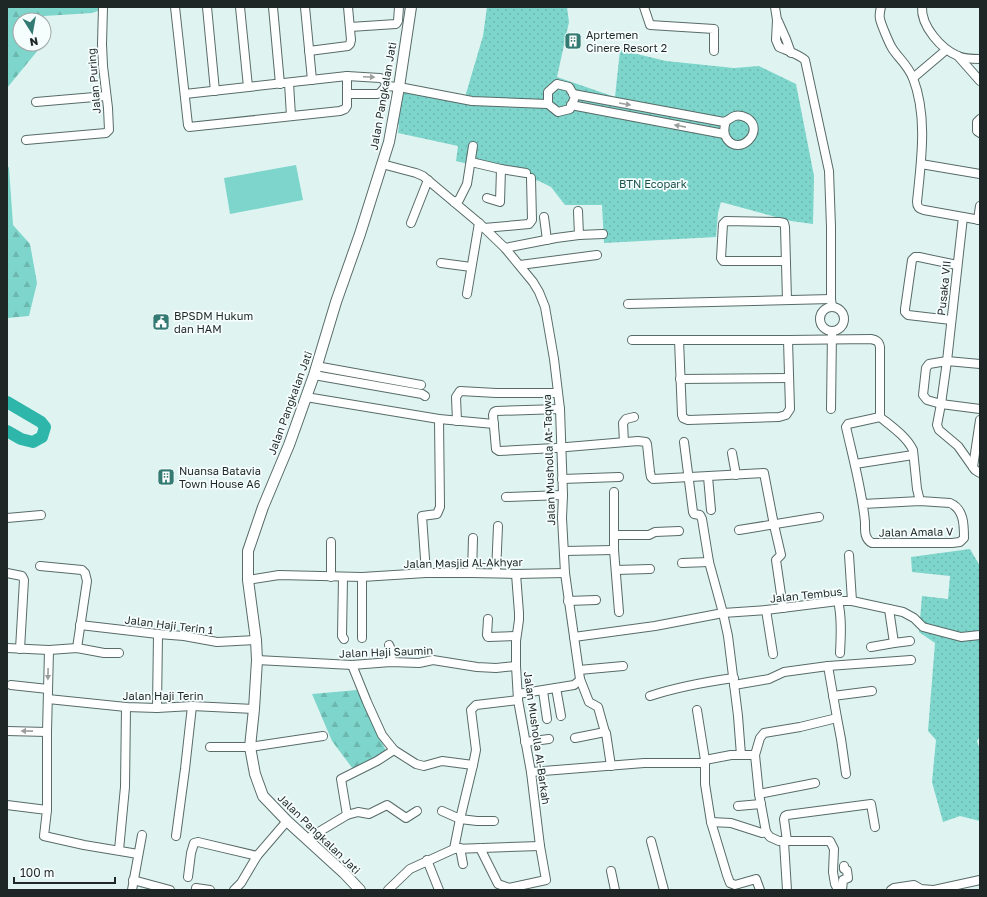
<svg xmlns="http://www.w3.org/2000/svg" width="987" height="897" viewBox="0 0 987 897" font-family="'Golos Text',sans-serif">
<defs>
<pattern id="green-dots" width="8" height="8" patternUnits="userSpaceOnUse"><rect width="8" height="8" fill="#7dd5cb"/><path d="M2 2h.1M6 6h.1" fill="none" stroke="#6cb7ae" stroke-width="1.8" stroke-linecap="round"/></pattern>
<pattern id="forest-firs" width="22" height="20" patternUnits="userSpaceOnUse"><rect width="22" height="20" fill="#7dd5cb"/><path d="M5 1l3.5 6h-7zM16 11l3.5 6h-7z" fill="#6cb7ae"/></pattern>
</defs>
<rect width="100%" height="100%" fill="#dff4f1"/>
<g fill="url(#green-dots)">
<path d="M487,7H567L569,22L557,77L615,97L620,50L666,61L734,68L759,66L796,84L814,176L813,224L791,221L721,202L718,213L716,237L604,243L602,205H565L551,187L539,181L456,161L458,146L398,133L399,125L397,124L404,90L465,97L483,36Z"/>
<path d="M970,549L980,566V736L977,741L980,750V821L960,816L943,822L932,782L936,740L928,731L935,643L919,632L922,596L948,599L950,576L912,572L911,557Z"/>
</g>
<g fill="url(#forest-firs)">
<path d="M7,7H109L92,13L44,16V20H20V44H43L7,88Z"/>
<path d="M7,165L9,168L13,225L30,244L37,283L29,316L7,318Z"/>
<path d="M357,690L387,753L353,769L332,741L312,694Z"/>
</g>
<path fill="#7dd5cb" d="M296,165L303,200L230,214L224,178Z"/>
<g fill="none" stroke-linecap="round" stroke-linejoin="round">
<path stroke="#2eb6ab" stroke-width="12" d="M7,402L41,422L45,427L42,437L33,442L21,439L7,431"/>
<g stroke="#586b68" stroke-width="10">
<g id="minor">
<path d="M175,7L188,125L189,127L340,111L345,109L347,106V76"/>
<path d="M207,7L215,91"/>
<path d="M240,7L248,87"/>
<path d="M273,7L280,84"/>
<path d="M305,7L312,80"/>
<path d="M644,7L650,25L714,29V51"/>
<path d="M775,7L777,20L776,40L779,47C788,51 798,54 805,60L829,171L831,227V299L832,307"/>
<path d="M881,7C880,11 879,15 880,19C881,24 889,43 892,48C899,59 907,64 913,78C928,117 921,161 917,202C917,207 919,209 924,210L980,220"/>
<path d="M922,7C921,26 941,49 958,56C964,59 973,59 980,59"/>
<path d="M778,21L786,39L791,53"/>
<path d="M350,27L396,24L398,21L399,7"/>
<path d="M309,51L348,46L350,44L351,40L348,7"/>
<path d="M958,56L980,81"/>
<path d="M913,78L946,50"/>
<path d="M289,83L291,116"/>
<path d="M386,86L399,87L472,101L548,104L558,112L570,109L575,97L569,87L557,84L548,92V104"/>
<path d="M185,94L347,76L380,78L385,80L386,86"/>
<path d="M348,94H377L380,93L386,86"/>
<path d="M573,94L724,122C728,121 731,117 735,116C739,115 743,116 747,118C766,130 740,157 727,139C723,133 724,128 726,121"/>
<path d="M36,102L106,96"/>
<path d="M571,105L724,134"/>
<path d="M980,119L977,122V131L980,133"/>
<path d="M26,140L106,133L109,130L108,108L103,66L102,44L103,7"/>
<path d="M471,162L501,169L526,173"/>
<path d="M382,164L416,173L423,176L479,223L505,248L533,282L539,292L545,307L554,359L560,409L563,495L562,518L565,573L580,679L579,681L574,685L518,694"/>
<path d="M921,164L980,174"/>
<path d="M487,198L500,202L501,169"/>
<path d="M454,202L459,200L467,184L473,146"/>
<path d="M578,211L579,235"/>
<path d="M544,217L547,240"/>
<path d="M963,217L947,361L941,404L937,425L939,430L958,446L975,470L980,473"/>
<path d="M978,220L980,206"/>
<path d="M411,223L428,180"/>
<path d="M484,228L529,224L532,220L531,178"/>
<path d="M505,248L556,238L579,235L603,234"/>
<path d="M786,261H723L721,258L723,224L726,221L779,222L784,223L785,227L787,300"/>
<path d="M441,263L471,267"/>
<path d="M520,265L597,255"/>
<path d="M467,294L479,223"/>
<path d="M628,304L831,299"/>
<circle cx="832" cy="319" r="12"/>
<path d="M951,320L908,315L905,312V309L912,260L915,257H919L957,265"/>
<path d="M632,340H679"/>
<path d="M788,340L790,409L786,415L779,417L688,420L683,418L682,415L679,340H788L871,339C876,340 879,341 880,347V417C891,426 906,436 913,450L917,489L920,501"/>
<path d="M980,364L947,361L929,364L926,368L923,395L927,400L941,404L980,409"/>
<path d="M316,366L421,385"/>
<path d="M314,375L422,394L425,396"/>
<path d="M680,379L789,378"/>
<path d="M306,397L439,419L494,424"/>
<path d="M560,409L496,411L494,412L493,415L496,449L499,451L555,448L638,441L646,442L647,444L650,472L651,477L653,479L764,473L774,525L781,555L776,560L783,608"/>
<path d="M831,409L832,331"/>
<path d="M457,421L456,397L460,391L496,393H557"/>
<path d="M624,442L623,423L626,419L634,417"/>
<path d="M684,442L693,512L694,514L700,515L702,519L709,562L723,613L728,636L738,716L741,755"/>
<path d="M732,453L736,475"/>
<path d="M855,464L913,455"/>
<path d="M973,467L980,420"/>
<path d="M708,477L711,510"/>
<path d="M562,479L619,477"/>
<path d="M614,492V550L619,612"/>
<path d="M506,497L563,495"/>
<path d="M863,504L920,501L950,503C964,509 964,525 964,538L960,542L952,543H872C864,539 865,530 865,522C862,490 853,458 846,427L848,424L880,417"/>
<path d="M7,518L41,515"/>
<path d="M739,530L819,517"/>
<path d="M614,535H649L655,532L679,531"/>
<path d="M331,542V577"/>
<path d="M564,551L614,550"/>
<path d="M849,555L852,601"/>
<path d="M682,563L709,562"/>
<path d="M40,566L82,570L85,573L87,581L77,648"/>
<path d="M616,570L650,569"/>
<path d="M7,573L22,576L24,580L20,649"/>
<path d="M426,573L422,516L437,514L440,507L439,419"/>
<path d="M472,573L473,538"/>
<path d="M496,573L498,526"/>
<path d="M343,577L342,636L344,639"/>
<path d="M248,580L279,575L362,577L426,573H472L516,574L565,573"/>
<path d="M568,601L596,600"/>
<path d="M838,601C842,617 841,636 840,653"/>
<path d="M889,609L894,643L910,641"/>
<path d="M766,610L773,654"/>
<path d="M488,619L487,635L488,637L516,636"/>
<path d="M80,625L158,634L184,636L217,642L256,640"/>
<path d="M574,637L655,626L723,613L766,610L838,601H852L903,612L914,618L923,627L961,637L980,635"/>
<path d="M362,638V577"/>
<path d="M389,645L392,652L391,662"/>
<path d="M871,647L894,643"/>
<path d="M7,648L49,650L77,648L104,653H119"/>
<path d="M257,660L352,665L391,662L419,663L433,660L477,667L496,668L516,666"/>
<path d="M352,665L367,702L382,735L394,750L416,764L424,766L442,761L473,765"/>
<path d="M828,666L837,718L800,727L764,733L760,738L755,755L759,794L766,832L770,837L779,841H830L834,849L833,872L835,884L838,890"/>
<path d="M579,670L623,666"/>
<path d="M580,679L589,702L598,707L605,732"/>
<path d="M11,685L48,689"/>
<path d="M734,685L769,679L784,672L828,666L911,660"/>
<path d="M556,688L561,716"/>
<path d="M543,691L547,719"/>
<path d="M650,696C677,687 705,682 734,678"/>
<path d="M833,696L872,691"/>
<path d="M48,699L126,707L157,708L192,706L254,709"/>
<path d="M157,708L158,634"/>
<path d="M697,710L705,760V784L711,822L727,875L730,883L735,885L756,879L760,890"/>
<path d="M837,718L841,739L846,774"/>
<path d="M7,731L47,732"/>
<path d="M575,738L605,732L606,733L611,766"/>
<path d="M525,742L549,739"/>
<path d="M210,747H250L323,736"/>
<path d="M705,760L731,755H755"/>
<path d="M531,772L644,763H705"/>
<path d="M759,794L815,783"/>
<path d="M7,805L47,810L44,836L84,845L138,854"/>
<path d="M738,806L761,804"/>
<path d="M47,810V732L49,650"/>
<path d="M442,811L460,819L477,821H494"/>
<path d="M347,815L358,812L369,814L387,805L406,818L417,811"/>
<path d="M711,822L731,823L762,833L766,832"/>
<path d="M176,836L185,769L192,706"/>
<path d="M307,839L347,815L341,779L377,761L394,750"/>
<path d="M651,841L664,890"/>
<path d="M787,841L784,819L785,816L787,815L871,804L875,827"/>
<path d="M784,842L787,890"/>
<path d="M460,848L463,864"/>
<path d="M480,848L498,884L509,888L546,880L540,846L531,772L518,700L516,666V641L519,620V613L516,574"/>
<path d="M454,849L460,819L473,765L476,750L471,710L476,705L518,700"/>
<path d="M119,850L125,787L126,707"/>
<path d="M427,860L439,890"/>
<path d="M611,871L615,890"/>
<path d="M188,877L191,853L194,843L198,842L257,856"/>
<path d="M133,880L170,890"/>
<path d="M196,888L210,890"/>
<path d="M132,890L142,835"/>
<path d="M234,890L241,883L257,856L287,821"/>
<path d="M388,890L410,869L454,849L540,846"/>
<path d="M842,890L843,880L848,878L847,870L844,869V866"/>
<path d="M891,890L894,888L914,885L921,889L933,890"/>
<path d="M934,890L980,880"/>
</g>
</g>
<g stroke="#586b68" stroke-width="12">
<path id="major" d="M360,890L344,873L287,821L263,796L255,774L250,747L254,709L257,660L256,640L248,580V551L263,507L289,445L314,375L336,302L360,234L389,142L399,87L411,7"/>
</g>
<use href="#minor" stroke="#fff" stroke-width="8"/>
<use href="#major" stroke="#fff" stroke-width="10"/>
</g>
<defs><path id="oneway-solid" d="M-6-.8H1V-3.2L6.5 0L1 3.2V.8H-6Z"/></defs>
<g fill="#9a9e9d">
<use href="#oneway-solid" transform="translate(369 77) rotate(3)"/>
<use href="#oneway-solid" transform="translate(625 104) rotate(10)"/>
<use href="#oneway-solid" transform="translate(680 126) rotate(-169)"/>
<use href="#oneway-solid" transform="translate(48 674) rotate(91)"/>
<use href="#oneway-solid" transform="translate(27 731) rotate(-179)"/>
</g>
<defs>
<g id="building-square" transform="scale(0.9)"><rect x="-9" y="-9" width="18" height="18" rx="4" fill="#337a73" stroke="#f6fefd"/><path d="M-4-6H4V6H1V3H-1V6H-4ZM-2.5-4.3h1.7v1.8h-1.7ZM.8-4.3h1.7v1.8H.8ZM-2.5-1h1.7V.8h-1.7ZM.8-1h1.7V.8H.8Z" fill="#fff"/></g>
<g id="civic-square" transform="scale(0.9)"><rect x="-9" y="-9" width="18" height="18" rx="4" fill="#337a73" stroke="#f6fefd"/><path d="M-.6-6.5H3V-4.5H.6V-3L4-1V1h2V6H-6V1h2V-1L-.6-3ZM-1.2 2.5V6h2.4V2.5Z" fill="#fff"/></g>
</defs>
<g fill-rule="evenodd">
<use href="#building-square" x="573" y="41"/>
<use href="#civic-square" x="161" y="322"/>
<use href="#building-square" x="166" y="477"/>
</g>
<g text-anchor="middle" stroke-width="3.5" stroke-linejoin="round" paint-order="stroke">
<g font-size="11" fill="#1f2726" stroke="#f6fefd" text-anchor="start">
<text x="586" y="39">Aprtemen<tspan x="586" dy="13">Cinere Resort 2</tspan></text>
<text x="174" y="320">BPSDM Hukum<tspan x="174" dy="13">dan HAM</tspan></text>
<text x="179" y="475">Nuansa Batavia<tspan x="179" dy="13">Town House A6</tspan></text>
</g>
<g font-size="11" fill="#1f2726" stroke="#f6fefd">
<text transform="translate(94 81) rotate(-95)" y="4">Jalan Puring</text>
<text transform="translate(383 96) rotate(-80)" y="4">Jalan Pangkalan Jati</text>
<text transform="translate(944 288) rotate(-84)" y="4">Pusaka VII</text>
<text transform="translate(290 403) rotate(-70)" y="4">Jalan Pangkalan Jati</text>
<text transform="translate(549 460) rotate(-92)" y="4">Jalan Musholla At-Taqwa</text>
<text transform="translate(916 532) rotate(-1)" y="4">Jalan Amala V</text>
<text transform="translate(463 563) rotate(-1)" y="4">Jalan Masjid Al-Akhyar</text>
<text transform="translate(806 595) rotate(-6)" y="4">Jalan Tembus</text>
<text transform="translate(169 625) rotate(7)" y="4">Jalan Haji Terin 1</text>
<text transform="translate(386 652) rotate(-2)" y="4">Jalan Haji Saumin</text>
<text x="163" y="700">Jalan Haji Terin</text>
<text transform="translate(537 738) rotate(82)" y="4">Jalan Musholla Al-Barkah</text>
<text transform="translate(319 834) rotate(44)" y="4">Jalan Pangkalan Jati</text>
</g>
<g font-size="11" fill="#1c524d" stroke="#f6fefd">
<text x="653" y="188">BTN Ecopark</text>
</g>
</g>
<rect width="987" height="897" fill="none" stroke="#1f2726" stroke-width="16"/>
<g transform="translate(32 32) rotate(169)"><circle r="19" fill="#f6fefd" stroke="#a0a8a7"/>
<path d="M0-3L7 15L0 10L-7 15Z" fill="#337a73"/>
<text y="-6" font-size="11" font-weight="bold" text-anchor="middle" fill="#1f2726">N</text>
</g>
<path d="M14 877v6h101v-6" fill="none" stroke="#1f2726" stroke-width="2"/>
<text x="20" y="877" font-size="12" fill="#1f2726" stroke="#f6fefd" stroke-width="3" paint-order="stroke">100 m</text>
</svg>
